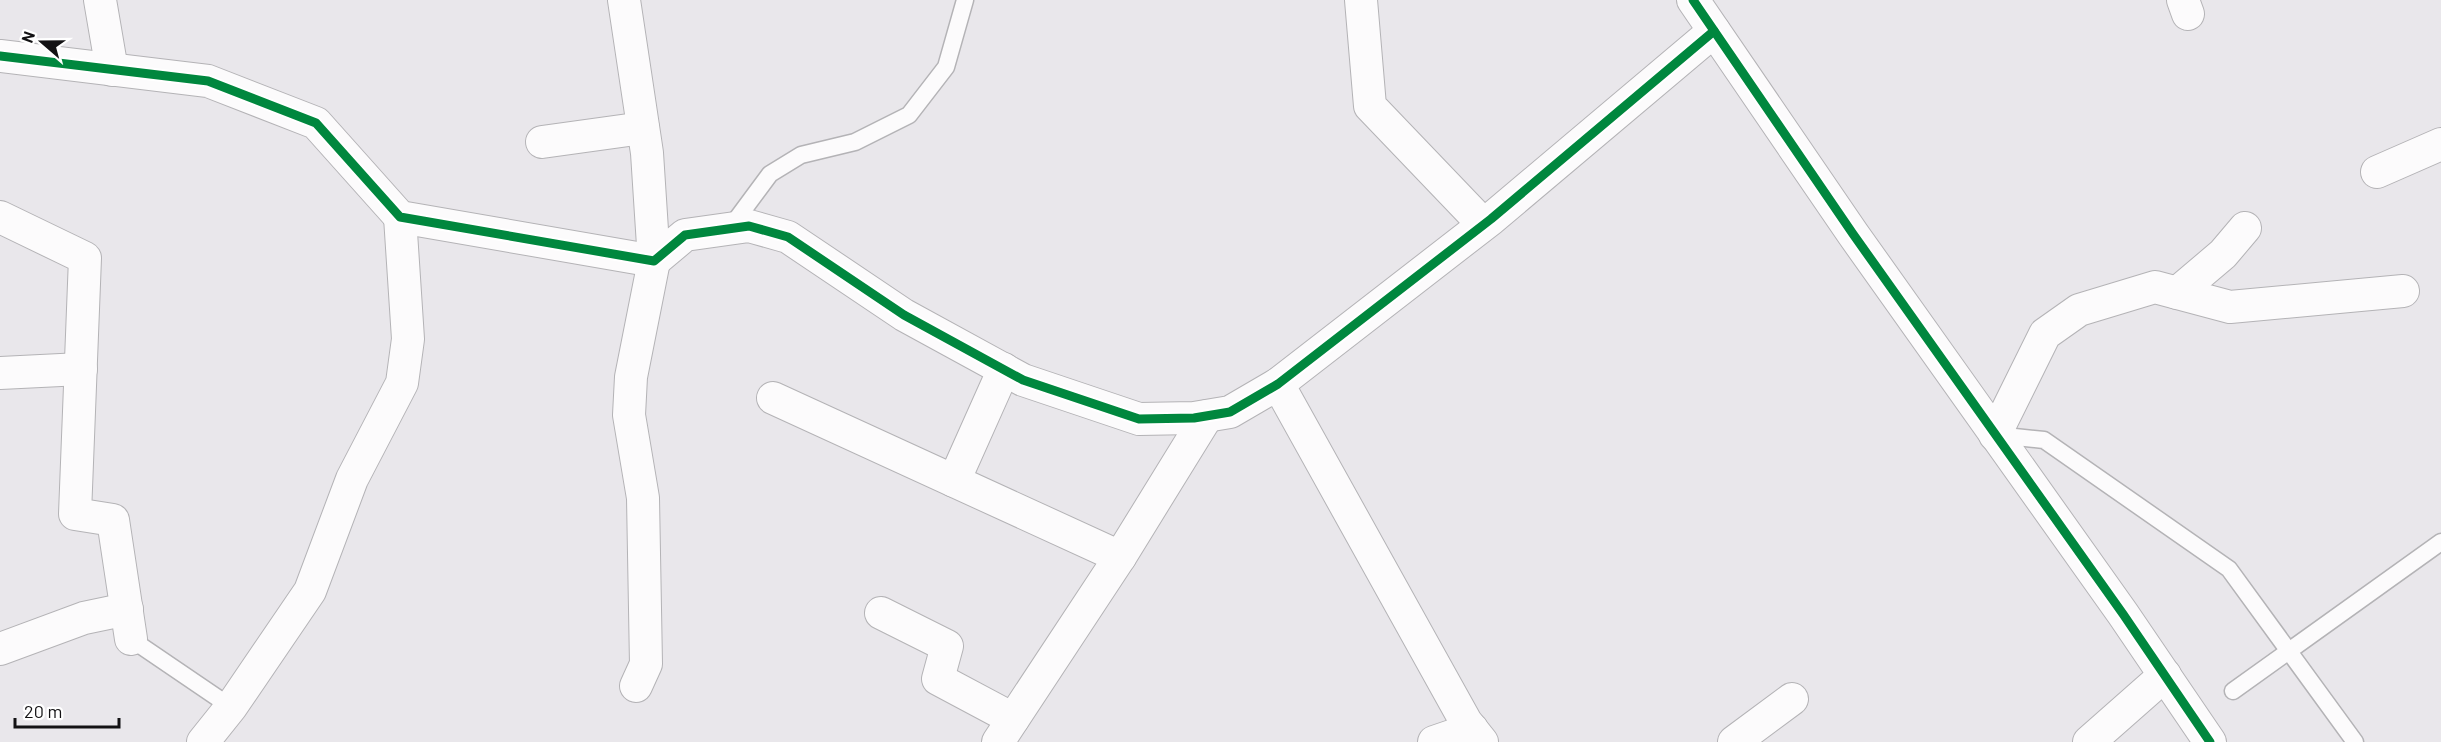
<svg xmlns="http://www.w3.org/2000/svg" width="2441" height="742" viewBox="0 0 2441 742" font-family="Barlow,sans-serif">
<rect width="100%" height="100%" fill="#e9e7eb"/>
<g fill="none" stroke-linecap="round" stroke-linejoin="round">
<g stroke="#b4b3b6" stroke-width="19">
<g id="lane">
<path d="M730,228L770,174L801,155L855,142L909,115L946,67L965,0"/>
<path d="M1996,435L2044,440L2229,569L2355,742"/>
<path d="M131,639L231,707"/>
<path d="M2233,691L2441,542"/>
</g>
</g>
<g stroke="#b4b3b6" stroke-width="34">
<g id="street">
<path d="M100,0L112,70"/>
<path d="M624,0L647,153L654,261L631,377L629,415L643,498L646,664L636,686"/>
<path d="M1361,0L1370,106L1483,224"/>
<path d="M1693,0L1853,234L2123,614L2210,742"/>
<path d="M2183,0L2188,14"/>
<path d="M0,56L208,81L316,123L400,217L654,261L685,235L749,226L788,237L904,315L1023,380L1139,419L1194,418L1230,412L1278,384L1491,219L1714,31"/>
<path d="M542,142L643,128"/>
<path d="M2377,172L2441,144"/>
<path d="M0,217L85,258L75,514L113,520L131,639"/>
<path d="M2177,293L2223,254L2245,228"/>
<path d="M0,373L81,369"/>
<path d="M1278,384L1466,722L1482,742"/>
<path d="M773,398L1120,557"/>
<path d="M1995,435L2045,334L2079,310L2155,287L2230,307L2403,291"/>
<path d="M954,481L1004,369"/>
<path d="M881,613L947,646L938,679L1013,719"/>
<path d="M0,649L84,618L127,609"/>
<path d="M203,742L231,707L310,591L352,479L402,383L408,339L400,217"/>
<path d="M998,742L1120,557L1207,416"/>
<path d="M1434,742L1472,729"/>
<path d="M1734,742L1792,699"/>
<path d="M2089,742L2165,675"/>
</g>
</g>
<use href="#lane" stroke="#fcfbfc" stroke-width="16"/>
<use href="#street" stroke="#fcfbfc" stroke-width="32"/>
<g stroke="#fff" stroke-width="13">
<g id="cycleway">
<path d="M1693,0L1853,234L2123,614L2210,742"/>
<path d="M0,56L208,81L316,123L400,217L654,261L685,235L749,226L788,237L904,315L1023,380L1139,419L1194,418L1230,412L1278,384L1491,219L1714,31"/>
</g>
</g>
<use href="#cycleway" stroke="#00873e" stroke-width="9"/>
</g>
<g transform="translate(42 42) rotate(290)" stroke="#ffffff" stroke-width="4.5" paint-order="stroke">
<path d="M0-4.5L10 22L0 15L-10 22Z" fill="#131214"/>
<text y="-9" font-size="16" font-weight="bold" text-anchor="middle" fill="#131214">N</text>
</g>
<path d="M15 718v9h104v-9" fill="none" stroke="#131214" stroke-width="3"/>
<text x="24" y="718" font-size="18" fill="#131214" stroke="#ffffff" stroke-width="4.5" paint-order="stroke">20 m</text>
</svg>
